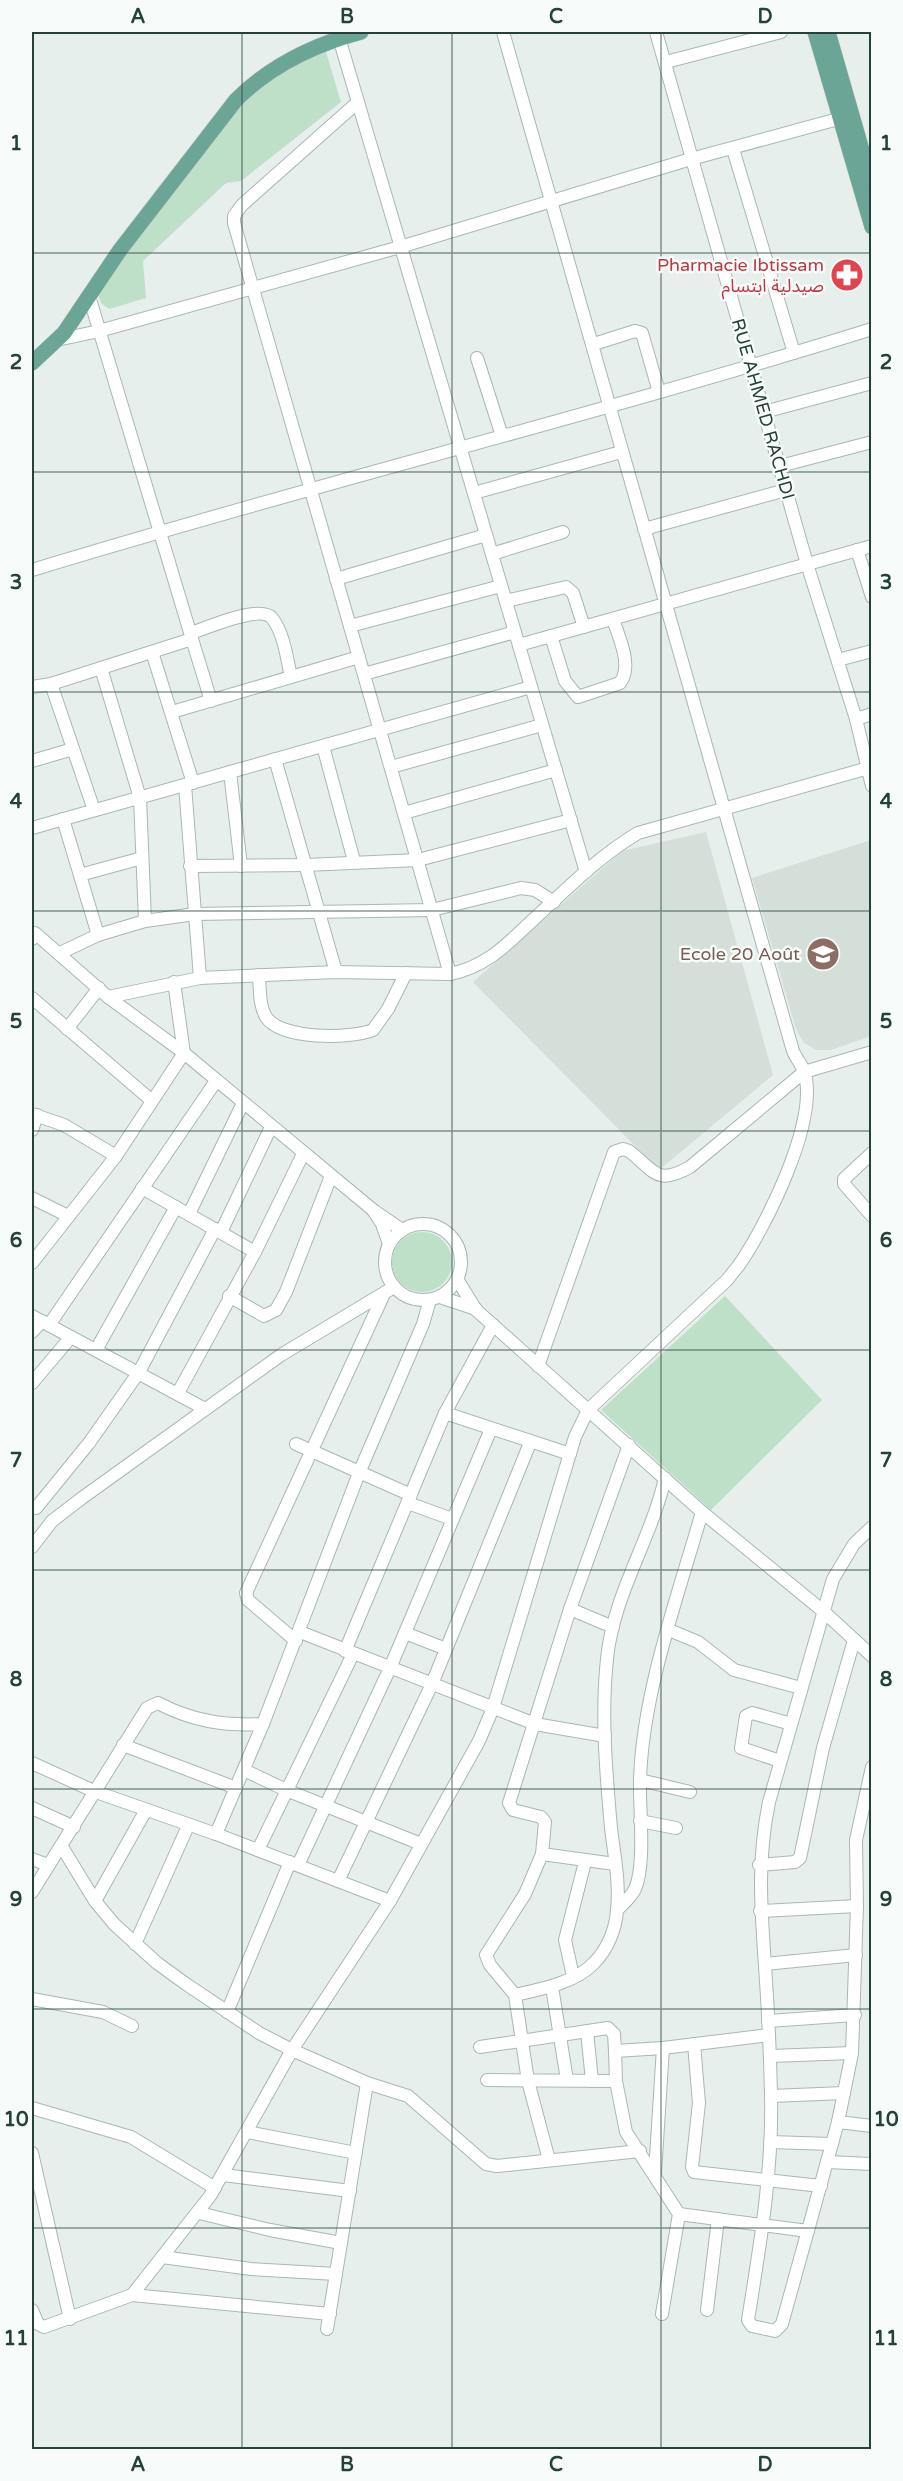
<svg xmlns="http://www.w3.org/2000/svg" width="903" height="2481" viewBox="0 0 903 2481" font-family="'Varela Round','Noto Sans Arabic',sans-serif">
<rect width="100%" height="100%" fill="#e6efeb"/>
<g fill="#d4dfda">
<path d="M706,832L773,1075L659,1170L473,982L622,851Z"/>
<path d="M871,840V1036L831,1050H816L804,1043L796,1029L752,878Z"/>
</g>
<g fill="#bfe0c8">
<path d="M326,52L341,102L241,181L226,183L143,261L146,298L109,309L101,303L95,287L251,90L291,64Z"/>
<circle cx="422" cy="1262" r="30"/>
<path d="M725,1296L822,1400L711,1510L601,1410Z"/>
</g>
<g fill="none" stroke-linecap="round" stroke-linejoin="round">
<g stroke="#a8b8b2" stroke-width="14">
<g id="minor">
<path d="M656,32L807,564L856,719L872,786"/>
<path d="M339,38L586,872"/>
<path d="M666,62L781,32"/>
<path d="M358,102L242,205L234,216V223L450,974"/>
<path d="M733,149L794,353"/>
<path d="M57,340L99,331L400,247L691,159L849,116"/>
<path d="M594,344L635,331L642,333L659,392"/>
<path d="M477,358L502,436"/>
<path d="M764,412L872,383"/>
<path d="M780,466L872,442"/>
<path d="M474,493L621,452"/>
<path d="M644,529L786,490"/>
<path d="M857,550L872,597"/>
<path d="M492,554L563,532"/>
<path d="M32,570C310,485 593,416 872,329"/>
<path d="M336,579L486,535"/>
<path d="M506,601L566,587L573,593L584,627"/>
<path d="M350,626L501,586"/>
<path d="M191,633C207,628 260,604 272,618C284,633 287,659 291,677"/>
<path d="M551,636L565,681L578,697L620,683C633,666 619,638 613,619"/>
<path d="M192,639L211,701"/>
<path d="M519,645L872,546"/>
<path d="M152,652L193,783"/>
<path d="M838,660L872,651"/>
<path d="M101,668L140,798L145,921"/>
<path d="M364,674L515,632"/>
<path d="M51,684L94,810"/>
<path d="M32,687L51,684L192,639L89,296"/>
<path d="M172,712L359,657"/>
<path d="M856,719L872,714"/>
<path d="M323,746L354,861"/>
<path d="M275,759L336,972"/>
<path d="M32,761L73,749"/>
<path d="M391,767L542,725"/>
<path d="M230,772L241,866"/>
<path d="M185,785L200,978"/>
<path d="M404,813L556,770"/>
<path d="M63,819L98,935"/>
<path d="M32,828L531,687"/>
<path d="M190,866L306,865L418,860L571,820"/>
<path d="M80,875L142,858"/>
<path d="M32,939L35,933L108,997L184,1053L373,1210"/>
<path d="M60,953L98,935L145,921L195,914L432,910L521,888L535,890L554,902"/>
<path d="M259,975C260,989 259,1005 266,1017C281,1040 350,1039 373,1030L388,1009L406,973"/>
<path d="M108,997L200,978L336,972L450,974C487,967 508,943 534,919C567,889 599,856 638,833L872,767"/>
<path d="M32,998L151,1100"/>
<path d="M67,1029L99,988"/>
<path d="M32,1114L64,1125L116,1156"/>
<path d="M32,1130L37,1115"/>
<path d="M872,1153L844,1179V1184L872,1216"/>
<path d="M142,1188L255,1252"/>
<path d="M32,1198L68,1216"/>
<path d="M189,1214L243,1103"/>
<circle cx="423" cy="1262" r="38"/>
<path d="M221,1232L271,1127"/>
<path d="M389,1244L382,1224L373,1210L402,1230"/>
<path d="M32,1263L116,1156L184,1053L174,982"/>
<path d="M457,1279L476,1310L493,1325L702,1512L823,1611L872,1656"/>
<path d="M229,1296L264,1316L276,1310L286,1292L331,1176"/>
<path d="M440,1297L476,1309"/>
<path d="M32,1316L205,1409"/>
<path d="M49,1325L216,1081"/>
<path d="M32,1332L42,1321"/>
<path d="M96,1350L176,1207"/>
<path d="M538,1366L614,1152L623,1149L629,1151C655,1171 656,1186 690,1167L804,1072L872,1052"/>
<path d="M32,1383L71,1337"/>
<path d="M178,1393L255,1252L303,1154"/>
<path d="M445,1413L570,1454"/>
<path d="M296,1444L411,1495"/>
<path d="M408,1503L452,1519"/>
<path d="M36,1508L89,1443L139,1372L215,1229"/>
<path d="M872,1527L854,1544L833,1579L769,1802C757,1861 761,1907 765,1966C768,2008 770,2051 771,2093C773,2170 760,2245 748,2320L752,2326L775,2331L782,2324L838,2122L852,2053L857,1906L856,1840L872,1767"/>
<path d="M32,1547L52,1521L82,1498L281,1355L394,1287"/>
<path d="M570,1609L613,1627"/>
<path d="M669,1630L698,1642L734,1670L801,1688"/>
<path d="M300,1632L535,1724L605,1736"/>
<path d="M405,1633L446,1649"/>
<path d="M296,1641L248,1600L246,1593L383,1296"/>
<path d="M345,1651L445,1413L493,1325"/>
<path d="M123,1745L236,1788"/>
<path d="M780,1761L741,1748L746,1716L752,1713L791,1724"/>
<path d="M32,1763L96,1792L216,1834L390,1901"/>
<path d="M244,1770L286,1790L421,1844"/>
<path d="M640,1780L690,1792"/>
<path d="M32,1808L74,1827"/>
<path d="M640,1821L676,1828"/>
<path d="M216,1834L263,1724L359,1473L423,1324L430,1300"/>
<path d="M62,1847L95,1901L114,1924L157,1963L186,1984L259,2033L292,2050L367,2083L408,2096L486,2164L497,2166L640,2151"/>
<path d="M258,1850L353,1654"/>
<path d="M542,1854L525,1894L486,1955L490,1965L515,1995L528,2081L549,2160"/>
<path d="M32,1859L48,1865"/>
<path d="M615,1864L542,1854L545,1822L541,1817L513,1810L509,1803L570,1609L629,1445"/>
<path d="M298,1865L390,1668L491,1429"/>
<path d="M759,1865L795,1862L800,1858L823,1748L854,1640"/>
<path d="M338,1881L432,1684L530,1443"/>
<path d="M32,1892L147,1708L158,1703C192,1721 224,1726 263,1724"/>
<path d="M95,1901L146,1810"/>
<path d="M617,1910C624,1903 631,1897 635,1889C646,1864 639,1808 640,1779C643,1691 678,1596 702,1512"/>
<path d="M760,1911L857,1906"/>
<path d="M135,1944L188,1826"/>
<path d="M765,1964L856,1955"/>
<path d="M573,1976L565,1940L585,1862"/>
<path d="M552,1987L567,2080"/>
<path d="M515,1995C542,1989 575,1983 594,1963C608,1949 616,1928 617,1910C620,1883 614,1854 611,1828C606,1772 601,1715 607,1659C613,1595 651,1540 665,1478"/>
<path d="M32,1999L103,2012L132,2026"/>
<path d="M227,2012L290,1862"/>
<path d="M768,2021L855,2015"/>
<path d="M587,2031L592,2081"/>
<path d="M694,2044L699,2103L692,2167L694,2172L821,2186"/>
<path d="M480,2047L608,2028L614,2034L615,2051"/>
<path d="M770,2056L852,2053"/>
<path d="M487,2080L616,2081"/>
<path d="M771,2096L844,2093"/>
<path d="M32,2108L131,2137L215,2188"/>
<path d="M838,2122L872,2126"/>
<path d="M247,2132L356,2153"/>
<path d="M770,2142L832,2144"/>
<path d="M32,2153L70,2319"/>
<path d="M827,2162L872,2164"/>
<path d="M655,2173L663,2048"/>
<path d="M223,2175L350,2191"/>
<path d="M199,2213L270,2230L341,2243"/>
<path d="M679,2214L808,2231"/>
<path d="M162,2257L251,2269L336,2274"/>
<path d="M132,2295L210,2196L292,2050L390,1901L479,1741L493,1708L575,1437L588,1410L727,1280L739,1265C766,1226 820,1119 804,1071C801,1064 796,1058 793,1051L503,32"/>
<path d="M32,2310L38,2324L44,2327L132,2295L330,2314"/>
<path d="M707,2310L718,2219"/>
<path d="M662,2314L679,2214L626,2132L616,2081L615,2051L663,2048L769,2035"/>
<path d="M327,2329L367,2083"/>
</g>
</g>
<g stroke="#c2cac8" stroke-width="16">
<g id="major">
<path d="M815,32L872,227"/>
<path d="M828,32L872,185"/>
<path d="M32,363L64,333L120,250L236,100C271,65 313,45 361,32"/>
</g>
</g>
<use href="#minor" stroke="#fff" stroke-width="12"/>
<use href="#major" stroke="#6aa596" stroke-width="15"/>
</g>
<path fill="none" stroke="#24423a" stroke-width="1.5" stroke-opacity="0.55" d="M242,32V2450M452,32V2450M661,32V2450M32,253H872M32,472H872M32,692H872M32,911H872M32,1131H872M32,1350H872M32,1570H872M32,1789H872M32,2009H872M32,2228H872"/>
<defs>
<g id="pharmacy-disc" transform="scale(1.725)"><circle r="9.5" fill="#e0444e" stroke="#f7fbf9"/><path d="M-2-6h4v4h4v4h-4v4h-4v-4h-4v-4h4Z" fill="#fff"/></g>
<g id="school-disc" transform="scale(1.725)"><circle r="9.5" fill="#8d6e63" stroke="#f7fbf9"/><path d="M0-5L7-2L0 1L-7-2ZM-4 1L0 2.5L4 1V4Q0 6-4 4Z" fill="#fff"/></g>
</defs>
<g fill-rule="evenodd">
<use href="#pharmacy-disc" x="847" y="275"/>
<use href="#school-disc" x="823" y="954"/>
</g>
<g text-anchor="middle" stroke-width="5" stroke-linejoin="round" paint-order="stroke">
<g font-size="18" fill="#be3a42" stroke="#f7fbf9" text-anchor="end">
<text x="824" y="271">Pharmacie Ibtissam<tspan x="824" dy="21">صيدلية ابتسام</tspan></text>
</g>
<g font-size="18" fill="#24423a" stroke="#f7fbf9">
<text transform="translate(763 409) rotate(74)" y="6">RUE AHMED RACHDI</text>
</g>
<g font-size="18" fill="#785e54" stroke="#f7fbf9" text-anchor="end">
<text x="800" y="960">Ecole 20 Août</text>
</g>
</g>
<rect width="903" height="2481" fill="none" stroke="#f7fbf9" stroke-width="66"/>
<rect x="33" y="33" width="837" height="2415" fill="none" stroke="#24423a" stroke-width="2"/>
<g font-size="20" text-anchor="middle" font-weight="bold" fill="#24423a">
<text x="138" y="23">A</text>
<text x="347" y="23">B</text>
<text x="556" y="23">C</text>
<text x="765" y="23">D</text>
<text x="16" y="150">1</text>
<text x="886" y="150">1</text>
<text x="16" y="369">2</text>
<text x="886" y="369">2</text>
<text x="16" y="589">3</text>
<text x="886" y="589">3</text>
<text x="16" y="808">4</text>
<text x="886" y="808">4</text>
<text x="16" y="1028">5</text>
<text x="886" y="1028">5</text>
<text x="16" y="1247">6</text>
<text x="886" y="1247">6</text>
<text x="16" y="1467">7</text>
<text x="886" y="1467">7</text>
<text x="16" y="1686">8</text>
<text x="886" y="1686">8</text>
<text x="16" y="1906">9</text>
<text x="886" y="1906">9</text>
<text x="16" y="2126">10</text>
<text x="886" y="2126">10</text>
<text x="16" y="2345">11</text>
<text x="886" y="2345">11</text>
<text x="138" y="2471">A</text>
<text x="347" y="2471">B</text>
<text x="556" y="2471">C</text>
<text x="765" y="2471">D</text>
</g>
</svg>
